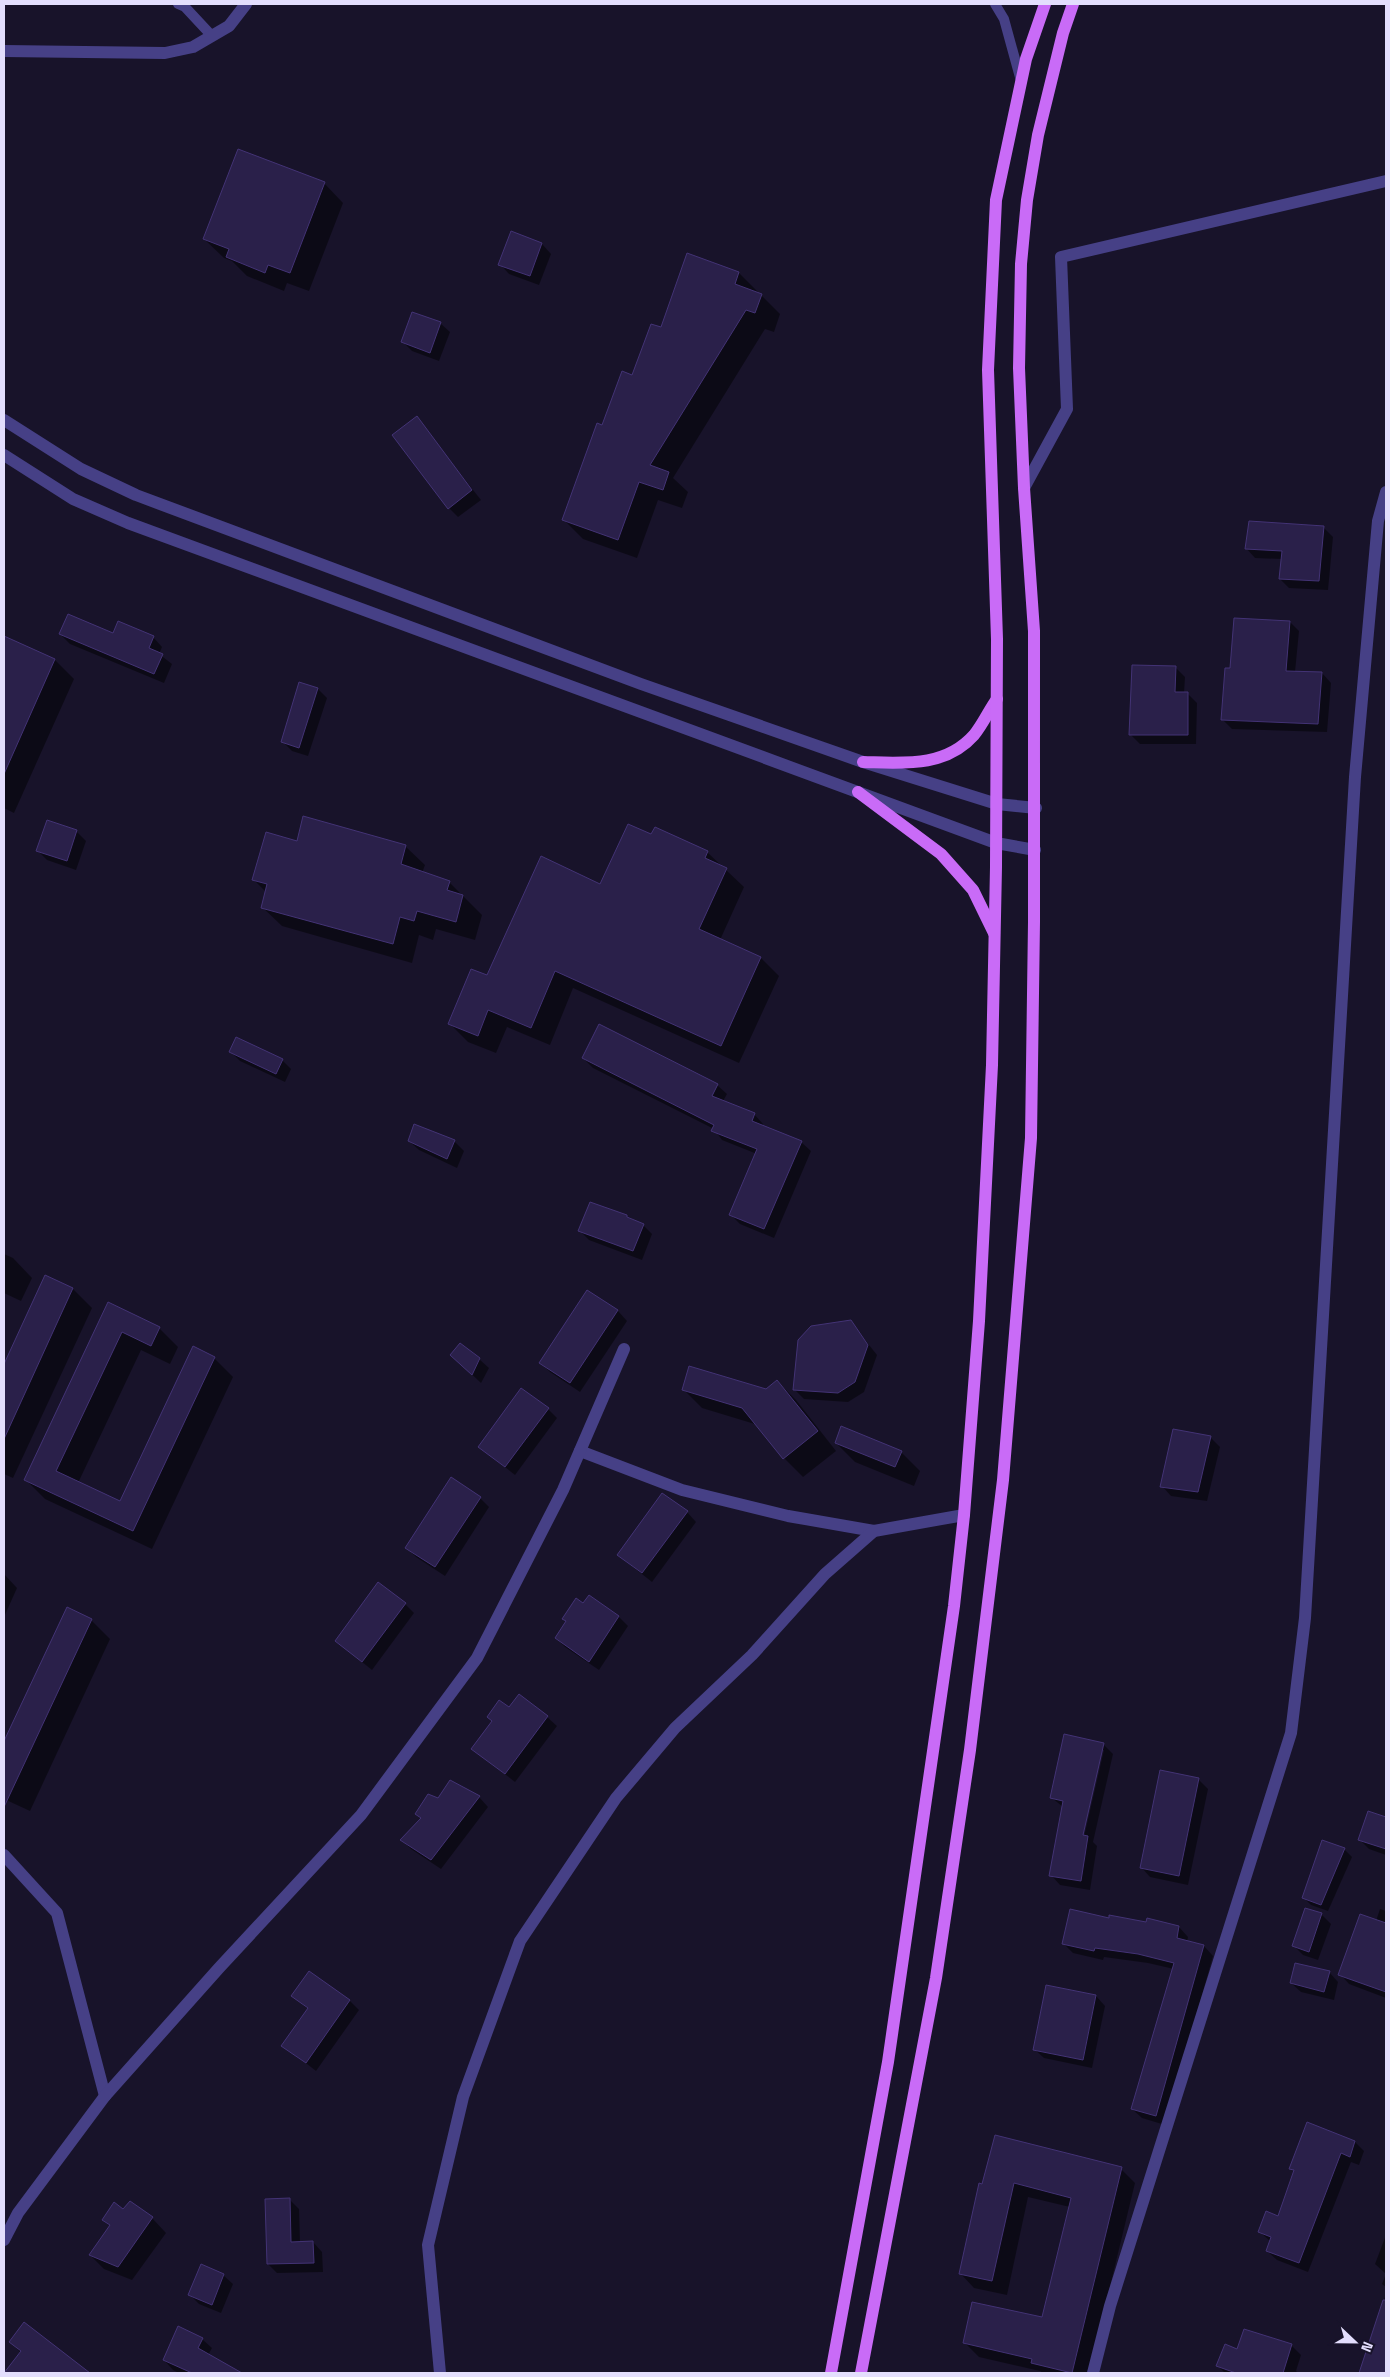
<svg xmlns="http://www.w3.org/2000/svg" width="1390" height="2377" viewBox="0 0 1390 2377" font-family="'Space Grotesk',sans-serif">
<rect width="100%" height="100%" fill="#18132a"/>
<g fill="#0007" fill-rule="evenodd">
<path d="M324,183L343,203L309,291L287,283L284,291L247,276L232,261L224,258L204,239Z"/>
<path d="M512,233L542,244L551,254L539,285L509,274L500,264Z"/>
<path d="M739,273L780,314L774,332L765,329L673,478L688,492L682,508L658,500L637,558L583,539L564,520L603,426L661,329Z"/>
<path d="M440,323L450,332L439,361L412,351L403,342Z"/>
<path d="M416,418L481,500L458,517L449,508Z"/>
<path d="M1324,528L1333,537L1328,590L1289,588L1280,579L1282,559L1255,558L1246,548Z"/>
<path d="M1290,622L1299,631L1295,672L1322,673L1331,683L1327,732L1232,729L1223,720L1231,670Z"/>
<path d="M60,634L153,637L162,647L159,654L172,664L164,683L70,644Z"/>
<path d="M4,637L55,660L74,679L14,813L4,808V707L6,702L4,701Z"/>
<path d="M1175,667L1185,677L1184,693H1187L1197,703L1196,744H1140L1131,735Z"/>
<path d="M318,689L327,698L308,756L292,751L282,741Z"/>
<path d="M76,831L86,841L76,870L47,860L38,851Z"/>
<path d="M652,836L707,852L744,887L720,940L761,958L779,976L739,1063L573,988L550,1045L507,1027L496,1053L468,1042L450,1024L488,977L601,885Z"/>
<path d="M297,842L405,846L425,865L422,873L449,882L482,915L475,940L436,929L433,940L419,935L412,963L282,926L262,907L266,892L254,880Z"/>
<path d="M231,1052L282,1060L291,1069L285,1082L240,1061Z"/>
<path d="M583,1058L717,1085L727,1094L723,1101L754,1114L763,1124L762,1126L801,1142L811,1151L774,1238L740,1224L731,1215L757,1154L722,1140L714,1129L593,1068Z"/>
<path d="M409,1141H454L464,1151L457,1168L419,1150Z"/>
<path d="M627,1216L643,1225L652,1234L642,1260L589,1240L579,1230Z"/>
<path d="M4,1254L13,1258L32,1278L21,1301L4,1293Z"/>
<path d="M46,1276L73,1289L92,1308L13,1478L4,1474V1367Z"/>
<path d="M588,1291L618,1311L627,1321L580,1392L550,1372L541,1363Z"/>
<path d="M108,1304L159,1328L178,1347L170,1364L141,1350L78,1483L120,1503L214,1358L233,1377L152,1549L45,1499L26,1480Z"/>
<path d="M850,1321L877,1355L864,1392L848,1402L804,1399L794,1389Z"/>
<path d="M479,1359L489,1368L481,1383L461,1364Z"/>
<path d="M777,1381L796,1400L836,1451L803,1477L784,1458L758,1425L702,1408L683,1389L766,1390Z"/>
<path d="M548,1409L557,1418L515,1475L480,1447Z"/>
<path d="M1174,1430L1211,1438L1220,1447L1207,1501L1171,1496L1162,1486Z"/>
<path d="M836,1443L901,1452L920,1471L914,1486L855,1462Z"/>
<path d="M480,1498L489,1507L445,1576L416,1557L407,1548Z"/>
<path d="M687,1512L696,1522L652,1582L618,1555Z"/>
<path d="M4,1574L17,1588L4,1617Z"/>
<path d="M589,1597L619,1617L628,1626L599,1670L565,1647L556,1638Z"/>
<path d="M405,1604L414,1613L372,1670L336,1641Z"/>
<path d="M67,1609L91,1620L110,1639L30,1811L4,1799V1744Z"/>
<path d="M510,1709L547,1717L557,1726L515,1782L473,1749Z"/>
<path d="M1103,1744L1113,1754L1093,1842L1097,1846L1090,1890L1060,1885L1051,1875L1063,1807L1052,1798ZM1101,1750H1104L1083,1841L1081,1840Z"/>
<path d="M1198,1779L1208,1789L1188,1885L1150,1877L1141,1867Z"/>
<path d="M479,1797L488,1807L441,1869L411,1849L402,1840L422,1819L416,1814L438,1799Z"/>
<path d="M1369,1812L1386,1818V1855L1369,1849L1360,1840Z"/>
<path d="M1323,1842L1344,1849L1352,1857L1328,1911L1311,1905L1304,1898Z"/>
<path d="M1380,1909L1386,1911V1998L1349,1984L1340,1974L1376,1921Z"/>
<path d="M1321,1914L1331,1924L1318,1960L1303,1955L1294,1946Z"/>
<path d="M1110,1919L1147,1924L1148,1920L1179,1927L1188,1937L1187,1942L1204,1946L1213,1956L1165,2125L1142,2118L1132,2109L1174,1969L1148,1963L1104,1957L1103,1960L1073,1953L1064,1944Z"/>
<path d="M309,1972L350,2001L359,2010L316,2071L283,2045L308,2009L293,1996Z"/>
<path d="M1329,1972L1338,1982L1334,2000L1301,1992L1291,1983Z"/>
<path d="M1047,1986L1096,1996L1105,2006L1092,2068L1044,2058L1034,2049Z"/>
<path d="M1355,2142L1364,2151L1359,2165L1351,2162L1308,2272L1277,2260L1267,2251L1271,2242L1260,2232L1278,2218L1295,2172L1291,2168Z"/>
<path d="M1121,2169L1135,2183L1089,2373H1043L1040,2371L979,2357L965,2343L1043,2318L1070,2207L1028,2197L1007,2295L974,2288L960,2273L980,2184Z"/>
<path d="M290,2200L299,2209L300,2243L313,2242L322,2252L323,2272L277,2273L268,2264Z"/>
<path d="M130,2202L152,2218L166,2233L132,2280L104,2269L90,2255L111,2226L104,2220L124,2211Z"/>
<path d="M1386,2235V2287L1382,2284L1386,2274L1375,2264Z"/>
<path d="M223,2275L233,2284L221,2313L199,2304L190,2295Z"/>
<path d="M1386,2294V2373H1360Z"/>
<path d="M179,2328L202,2339L212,2348L208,2355L228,2366L234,2373H179L173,2370L164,2360Z"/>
<path d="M1245,2331L1292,2346L1301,2355L1296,2371L1298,2373H1225L1218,2366L1238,2351Z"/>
<path d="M11,2342L78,2365L86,2373H6L21,2353Z"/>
</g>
<g fill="#2a204a" stroke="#433375">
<path d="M238,149L325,182L290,273L268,265L265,273L226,257L229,249L203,239Z"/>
<path d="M511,231L542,243L530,276L498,265Z"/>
<path d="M687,253L739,272L735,284L762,294L755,313L746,310L650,465L669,472L663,490L639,482L618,540L562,520L597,423L602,425L622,371L632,375L651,324L661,327Z"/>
<path d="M412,312L441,322L430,353L401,342Z"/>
<path d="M417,416L472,490L448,509L392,435Z"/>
<path d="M1249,521L1324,526L1319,581L1279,579L1282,551L1245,549Z"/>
<path d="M68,614L113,633L118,621L154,636L149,648L163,654L154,674L59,634Z"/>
<path d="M1234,618L1290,621L1286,671L1322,672L1318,724L1221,720L1225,668H1230Z"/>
<path d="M4,636L55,659L4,774Z"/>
<path d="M1132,665L1176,666L1175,692H1188V735H1129Z"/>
<path d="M299,682L318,688L299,748L281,742Z"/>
<path d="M303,816L406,845L401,864L450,881L447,890L463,895L456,922L417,911L414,921L400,917L393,944L261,908L267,884L252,880L266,832L297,841Z"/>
<path d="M47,820L77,830L67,861L36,851Z"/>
<path d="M628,824L651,834L655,827L708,851L705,858L727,868L699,929L761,957L721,1046L555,971L531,1028L488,1010L478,1036L448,1024L471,969L487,975L541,856L600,884Z"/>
<path d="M599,1024L718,1084L712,1096L755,1113L752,1121L802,1141L764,1229L729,1215L757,1149L711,1131L714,1125L582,1058Z"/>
<path d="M236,1037L283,1059L276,1074L229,1052Z"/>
<path d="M414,1124L455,1140L447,1159L408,1141Z"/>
<path d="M590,1202L627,1215V1217L644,1224L633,1251L578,1231Z"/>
<path d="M45,1275L73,1288L4,1439V1364Z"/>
<path d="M587,1290L618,1310L570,1383L539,1363Z"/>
<path d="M108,1302L160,1327L151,1346L122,1332L56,1471L120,1501L193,1346L215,1357L133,1531L24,1480Z"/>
<path d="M851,1320L868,1345L855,1382L838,1393L793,1390L798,1340L811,1326Z"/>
<path d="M460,1343L480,1358L472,1375L450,1355Z"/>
<path d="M689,1366L766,1389L777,1380L818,1431L783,1459L742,1408L682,1390Z"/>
<path d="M521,1388L549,1408L505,1467L478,1447Z"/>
<path d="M841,1426L902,1451L895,1467L835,1443Z"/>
<path d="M1173,1429L1211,1436L1198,1492L1160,1487Z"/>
<path d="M451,1477L481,1497L435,1567L405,1548Z"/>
<path d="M662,1493L688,1511L642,1573L617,1555Z"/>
<path d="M378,1582L406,1603L362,1662L335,1641Z"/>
<path d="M589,1595L619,1616L589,1662L555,1638L566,1621L562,1619L576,1598L583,1603Z"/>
<path d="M67,1607L92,1619L4,1807V1741Z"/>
<path d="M519,1694L548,1716L505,1774L471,1749L492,1721L487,1717L499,1700L509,1707Z"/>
<path d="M1064,1734L1104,1743L1083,1835L1088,1836L1081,1881L1049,1876L1063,1801L1050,1798Z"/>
<path d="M1160,1770L1199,1778L1179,1876L1140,1868Z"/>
<path d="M450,1780L480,1796L431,1860L400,1840L421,1818L415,1814L428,1794L438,1798Z"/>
<path d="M1368,1811L1386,1817V1849L1358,1840Z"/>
<path d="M1322,1840L1345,1848L1321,1905L1302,1898Z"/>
<path d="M1305,1908L1322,1913L1309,1952L1292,1946Z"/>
<path d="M1070,1909L1109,1918V1915L1146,1922L1147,1918L1179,1926L1177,1938L1204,1945L1156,2116L1131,2109L1174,1963L1138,1954L1095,1948L1094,1951L1062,1944Z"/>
<path d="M1360,1914L1386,1923V1992L1338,1975Z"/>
<path d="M1295,1963L1330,1971L1324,1992L1290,1983Z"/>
<path d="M309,1971L350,2000L306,2063L281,2046L308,2008L291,1996Z"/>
<path d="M1046,1985L1096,1995L1083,2060L1033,2050Z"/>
<path d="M1307,2122L1355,2141L1350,2157L1341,2153L1299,2263L1266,2251L1271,2237L1258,2232L1266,2211L1278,2216L1294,2170L1289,2169Z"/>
<path d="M995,2135L1122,2167L1072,2373L1031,2363L1032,2359L963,2343L972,2302L1042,2317L1071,2198L1014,2183L992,2281L959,2274L979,2183L982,2184Z"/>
<path d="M290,2198L291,2242L313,2241L314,2263L267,2264L265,2199Z"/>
<path d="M130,2201L153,2217L118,2267L89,2255L110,2225L102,2220L114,2202L123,2209Z"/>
<path d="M201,2264L224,2274L212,2305L188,2295Z"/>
<path d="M1383,2300H1386V2373H1359Z"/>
<path d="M24,2322L90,2373H4L21,2351L9,2342Z"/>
<path d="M178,2326L203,2338L198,2348L242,2373H192L163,2360Z"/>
<path d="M1244,2329L1292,2344L1283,2373H1236L1216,2366L1225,2344L1237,2349Z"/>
</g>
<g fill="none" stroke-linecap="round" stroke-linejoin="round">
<g stroke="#464086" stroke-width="10">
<path d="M178,4L185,7L212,36"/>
<path d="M995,4L1004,19L1021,81"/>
</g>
<g stroke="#464086" stroke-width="12">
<path d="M4,51L165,53L193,47L229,26L246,4"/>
<path d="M4,420L81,469L136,495L641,684L863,762L997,804L1036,808"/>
<path d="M4,455L73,499L128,523L996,843L1035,850"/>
<path d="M1024,488L1067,409L1061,257L1386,181"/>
<path d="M580,1451L682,1490L788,1516L874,1531"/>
<path d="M4,1855L57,1913L105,2096"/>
<path d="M4,2240L18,2213L105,2096L219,1968L361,1815L477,1658L563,1490L624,1349"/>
<path d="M440,2373L428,2245L463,2097L520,1941L616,1798L675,1728L752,1655L825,1574L874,1531L964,1515"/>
</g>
<path stroke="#464086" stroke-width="12" d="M1093,2373L1110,2306L1291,1733L1305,1618L1355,777L1378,521L1386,492"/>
<g stroke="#c96bf7" stroke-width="12">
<path d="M863,762C902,763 945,768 974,735C983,724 989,710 997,699"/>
<path d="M858,792L941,854L973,890L994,933"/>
<path d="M831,2373L888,2062L954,1606L964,1515L979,1321L992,1065L996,867L997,639L988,370L996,200L1026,59L1045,4"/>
<path d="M861,2373L936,1978L970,1750L1003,1480L1031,1138L1034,922V631L1024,488L1019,368L1021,264L1027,200L1038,135L1063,33L1073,4"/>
</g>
</g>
<rect width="1390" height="2377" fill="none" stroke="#e3defd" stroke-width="10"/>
<g transform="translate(1355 2342) rotate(112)" stroke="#18132a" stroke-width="4" paint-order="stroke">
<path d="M0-4L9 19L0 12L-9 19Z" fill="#e3defd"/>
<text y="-8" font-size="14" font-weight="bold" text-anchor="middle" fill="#e3defd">N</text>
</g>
</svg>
